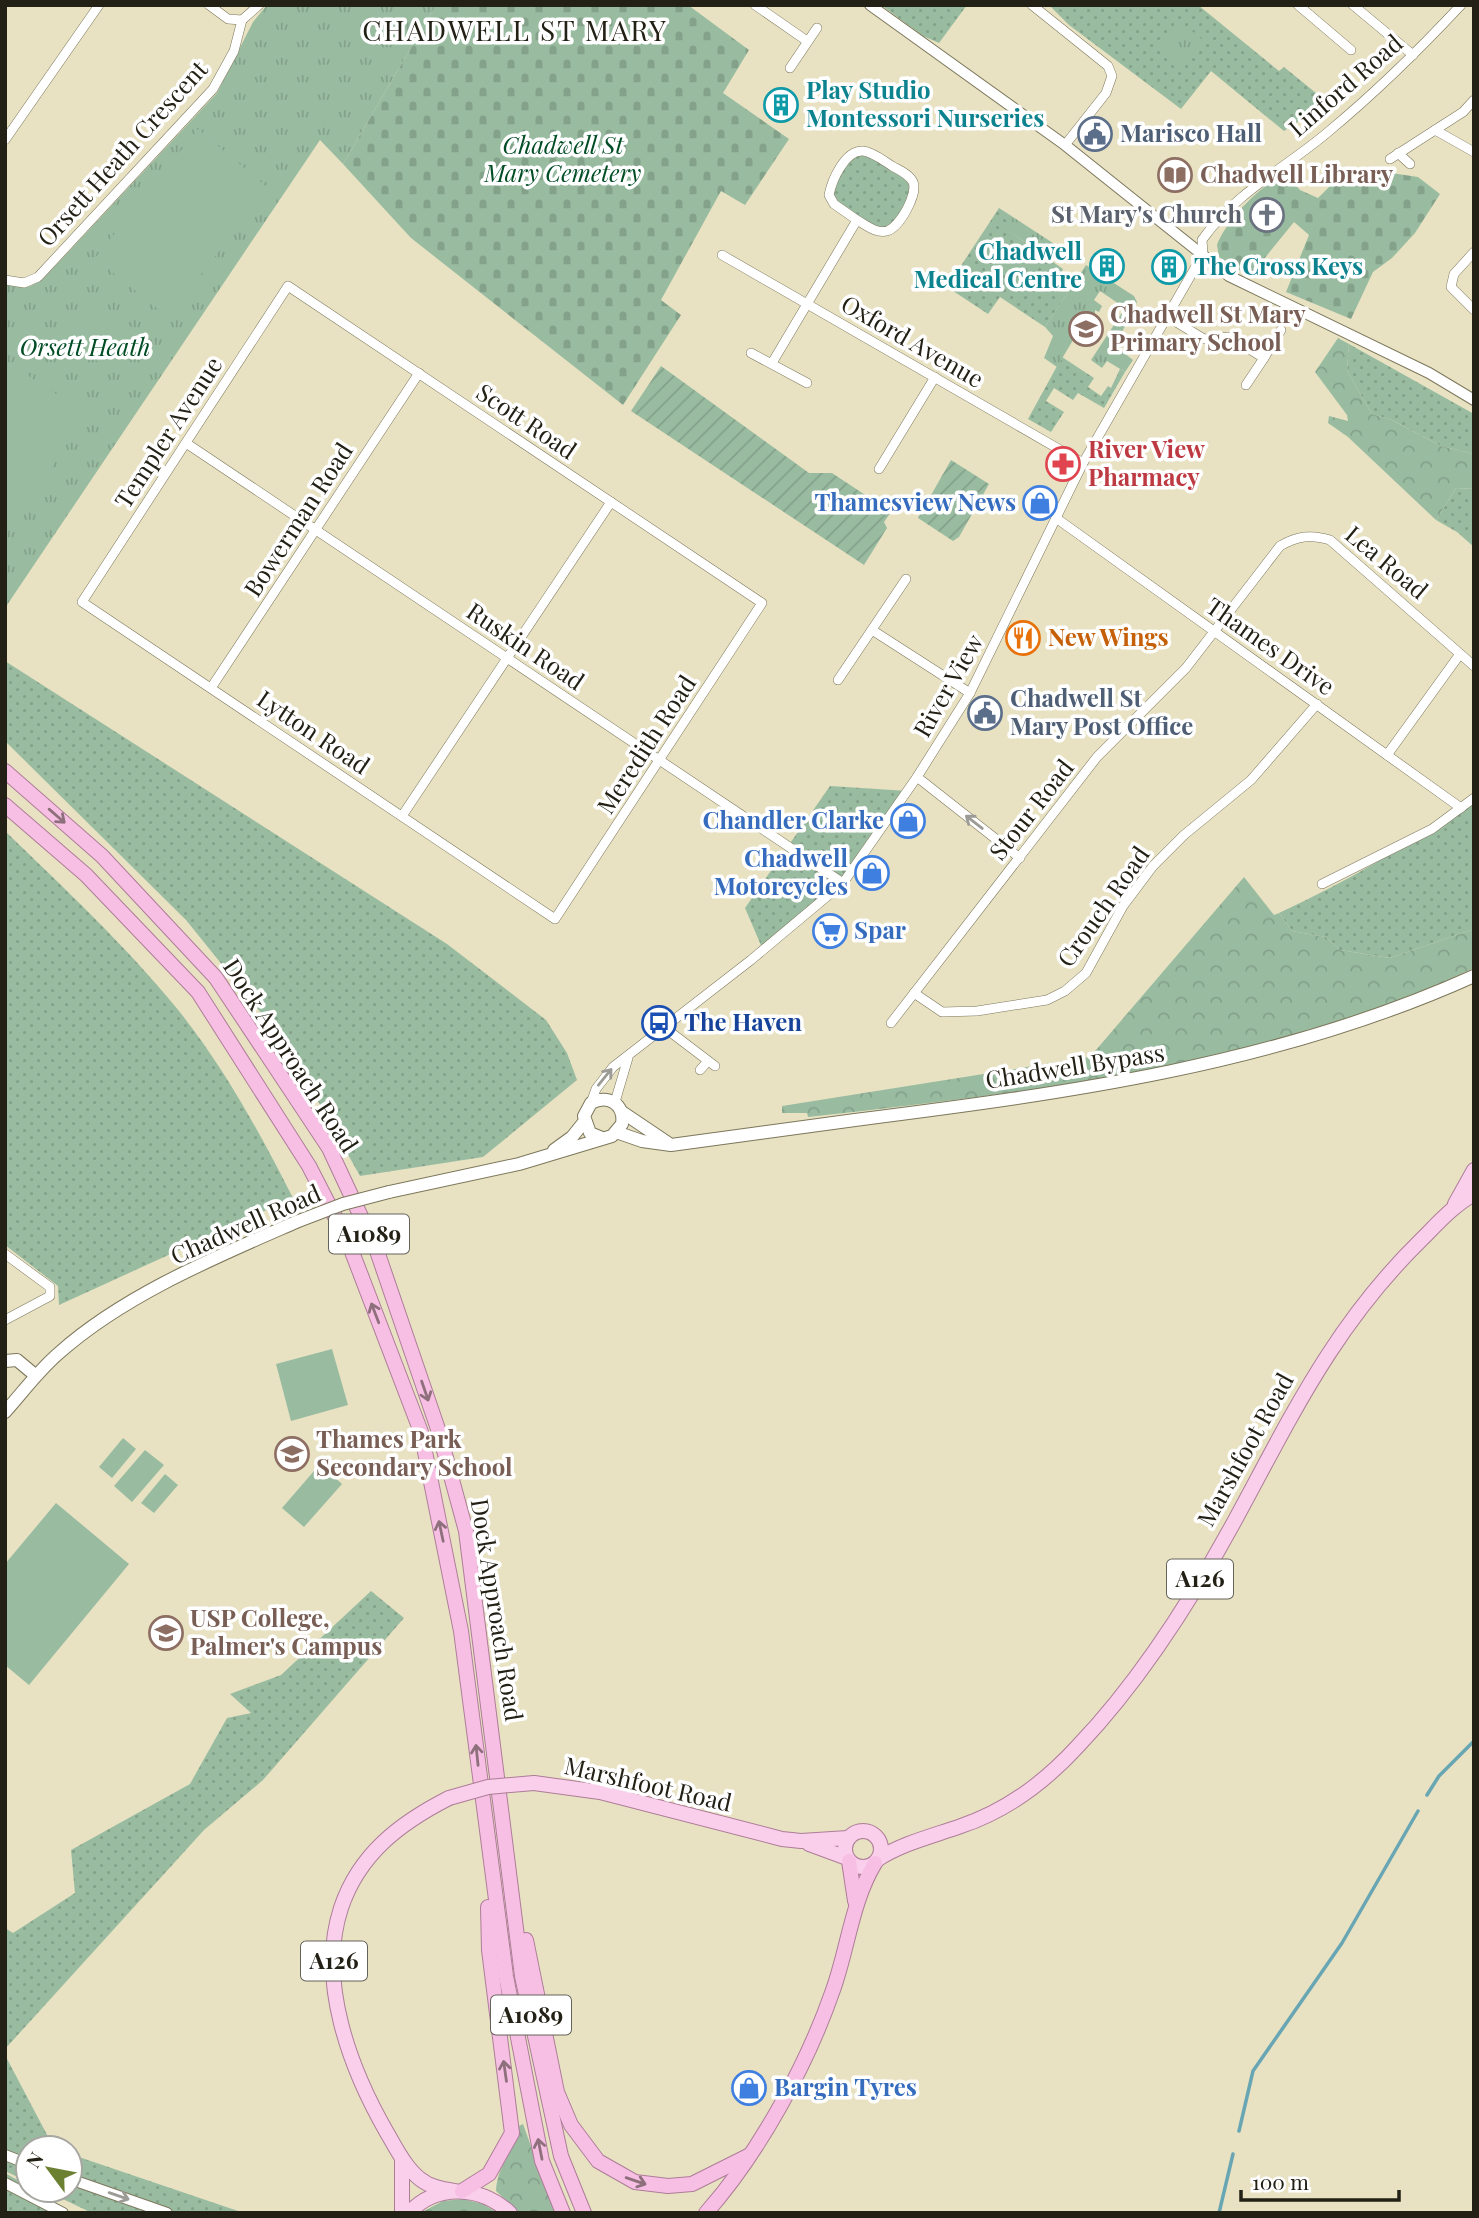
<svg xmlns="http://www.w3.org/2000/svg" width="1479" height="2218" viewBox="0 0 1479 2218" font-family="'Playfair Display',serif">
<defs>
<pattern id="grass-dots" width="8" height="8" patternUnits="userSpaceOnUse" patternTransform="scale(1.75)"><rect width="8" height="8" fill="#99bca1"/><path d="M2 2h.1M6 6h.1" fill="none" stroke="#84a18a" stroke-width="1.8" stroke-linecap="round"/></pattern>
<pattern id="forest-crowns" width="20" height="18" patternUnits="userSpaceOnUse" patternTransform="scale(1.75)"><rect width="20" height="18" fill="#99bca1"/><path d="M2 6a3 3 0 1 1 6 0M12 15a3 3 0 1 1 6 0" fill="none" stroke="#84a18a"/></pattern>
<pattern id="cemetery-stones" width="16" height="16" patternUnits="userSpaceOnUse" patternTransform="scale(1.75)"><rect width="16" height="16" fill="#99bca1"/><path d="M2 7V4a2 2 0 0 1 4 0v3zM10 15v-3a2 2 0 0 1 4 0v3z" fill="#84a18a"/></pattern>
<pattern id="park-tufts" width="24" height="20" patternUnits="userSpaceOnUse" patternTransform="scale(1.75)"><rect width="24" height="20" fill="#99bca1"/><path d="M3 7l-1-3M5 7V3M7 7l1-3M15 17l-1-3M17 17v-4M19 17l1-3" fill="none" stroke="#84a18a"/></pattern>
<pattern id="garden-furrows" width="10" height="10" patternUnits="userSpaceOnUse" patternTransform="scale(1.75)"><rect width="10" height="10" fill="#99bca1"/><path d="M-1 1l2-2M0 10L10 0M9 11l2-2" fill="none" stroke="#84a18a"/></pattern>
</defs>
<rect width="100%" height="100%" fill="#e8e2c3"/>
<g fill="url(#grass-dots)">
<path d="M881,5H967L939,43L923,36Z"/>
<path d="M1049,5H1198L1279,71L1284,67L1327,102L1284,131L1211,71L1181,109L1069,25Z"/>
<path d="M866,151L914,184L896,225L874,231L834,204C830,177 841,160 866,151Z"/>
<path d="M999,208L1013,217L1006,229L1063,269L1061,273L1075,282L1045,327L1000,297L988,314L947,287Z"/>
<path d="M1349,344L1474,414V454L1441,446L1392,420L1372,414L1347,371Z"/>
<path d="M1062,357L1094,378L1088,387L1101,396L1108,386L1111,388L1120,369L1125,372L1104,408L1078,393L1073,400L1054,388L1046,401L1064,412L1051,432L1028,419Z"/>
<path d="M1456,488L1474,489V547L1457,532L1436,520Z"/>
<path d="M5,661L447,944L546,1020L567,1053L577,1080L483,1157L360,1176L286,1044L186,920L5,741Z"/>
<path d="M830,786L908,791L843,883L763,950L745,908Z"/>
<path d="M1474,798V929L1390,958L1340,950L1326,937L1292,931L1279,913C1348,881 1412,844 1474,798Z"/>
<path d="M5,831C64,888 128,948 179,1011C225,1069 260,1133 293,1198L59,1305L58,1286L5,1245Z"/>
<path d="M371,1591L404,1618L263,1780L204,1830L5,2049V1928L13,1933L75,1893L71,1850L190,1784L227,1718L251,1713L230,1694L281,1675Z"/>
<path d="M5,2055L54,2148H28V2182L5,2171Z"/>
<path d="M70,2154L244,2213H92L44,2190H70Z"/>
<path d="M5,2173L28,2186V2190H35L67,2209L68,2213H5Z"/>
</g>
<g fill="url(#forest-crowns)">
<path d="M1338,338L1349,344L1347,371L1372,414L1392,420L1441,446L1474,454V489L1456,488L1436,520L1348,437L1328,423L1329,416L1348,421L1347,415L1315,372Z"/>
<path d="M1244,877L1274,915L1279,913L1292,931L1326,937L1340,950L1390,958L1474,929V968C1266,1066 1034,1092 808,1117L807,1113H782V1106L1090,1057Z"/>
<path d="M523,2124L555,2213H520L496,2191C498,2161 514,2159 515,2128Z"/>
<path d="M463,2199L483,2204L498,2213H420L443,2201Z"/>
</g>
<g fill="url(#cemetery-stones)">
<path d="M436,5H688L749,50L723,93L789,139L745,205L721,191L661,300L681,315L623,405L411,238L343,164Z"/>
<path d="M1285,173L1300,190L1318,198L1330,186L1354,178L1391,173L1418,177L1440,194L1415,233L1392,258L1373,272L1351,319L1286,292L1309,235L1294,222L1251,275L1238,270L1219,257L1217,245C1226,220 1261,185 1285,173Z"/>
</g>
<g fill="url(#park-tufts)">
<path d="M267,5H436L343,164L320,140L5,608V282L28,287L42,280L217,93L253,22Z"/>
<path d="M1181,22L1203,40L1180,66L1159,48Z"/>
<path d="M1013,217L1056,245L1048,257L1005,229Z"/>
<path d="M1086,265L1134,296L1137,302L1118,340L1123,352L1133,360L1125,372L1107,361L1102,368L1091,360L1125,308L1100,291L1094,300L1102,306L1099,312L1095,310V316L1082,332L1079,330L1057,367L1044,358L1053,336L1045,327Z"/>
</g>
<g fill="url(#garden-furrows)">
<path d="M661,366L809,473H832L891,512L884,522L887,528L864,565L631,411Z"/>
<path d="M951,460L989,484L959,537L953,541L918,518Z"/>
</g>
<g fill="#99bca1">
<path d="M198,129L268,188L168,317L95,258Z"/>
<path d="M88,297L133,328L106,367L61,337Z"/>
<path d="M7,362L87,414L5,536V365Z"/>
<path d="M332,1349L348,1405L291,1421L276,1364Z"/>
<path d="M123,1438L136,1449L112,1478L99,1467Z"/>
<path d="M145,1450L164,1465L132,1502L114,1486Z"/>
<path d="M320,1464L342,1484L304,1527L282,1508Z"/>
<path d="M165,1474L178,1485L154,1513L141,1503Z"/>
<path d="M56,1503L129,1564L29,1685L5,1665V1564Z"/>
</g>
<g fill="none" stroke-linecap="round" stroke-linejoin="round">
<g stroke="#69a6b4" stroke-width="3.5">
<path d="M1427,1795L1439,1776L1474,1741"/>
<path d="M1239,2131L1253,2071L1342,1943L1418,1811"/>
<path d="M1219,2213L1233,2154"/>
</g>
<g stroke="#7d775b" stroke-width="10">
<g id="minor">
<path d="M209,5L228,19L242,20L259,5"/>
<path d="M755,5L807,41"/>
<path d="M1032,5L1108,66L1112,76L1106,93L1065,145"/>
<path d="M1298,5L1351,50"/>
<path d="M1353,5L1413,55"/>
<path d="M790,68L817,28"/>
<path d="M1435,130L1474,152"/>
<path d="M5,140L99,5"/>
<path d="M1398,153L1410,164"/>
<path d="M1390,159L1463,112L1474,100"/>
<path d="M1474,252L1454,274L1451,287L1474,310"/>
<path d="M722,255L1083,463"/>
<path d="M5,280L24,283L38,277L213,89L234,51L242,20"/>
<path d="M288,286L762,603L555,919L82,602Z"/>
<path d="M1168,317L1204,339L1229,337L1264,358L1281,330"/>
<path d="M751,353L807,383"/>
<path d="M772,363L857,220L834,204L829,195C832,180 845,150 863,151C873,152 884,161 892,166C899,170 909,174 913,182C918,194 900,227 887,231C876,234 866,225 857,220"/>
<path d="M1246,385L1264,358"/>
<path d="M186,443L843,883"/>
<path d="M879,469L935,377"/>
<path d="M1056,518L1461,808"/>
<path d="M872,630L970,693"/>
<path d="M838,680L906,579"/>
<path d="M211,688L419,373"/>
<path d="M1387,755L1460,654"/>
<path d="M917,777L1020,858"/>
<path d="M402,816L611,502"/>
<path d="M1322,884L1432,829L1474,798"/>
<path d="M914,993L942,1012L977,1011L1047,1000L1065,991L1086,973L1123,906L1153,866L1184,835L1251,780L1317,704"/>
<path d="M891,1023L1097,757L1186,668L1280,546C1297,536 1311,534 1330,540L1474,666"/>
<path d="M665,1028L715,1066"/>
<path d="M700,1070L708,1061"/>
<path d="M615,1102L628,1058"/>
<path d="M591,1103L596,1089L613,1067L751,960L843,883L917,777L970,693L1083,463L1203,254L1202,240C1237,191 1283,170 1328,132C1375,93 1419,50 1461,5"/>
<path d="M5,1254L50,1287V1296L5,1320"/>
</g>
</g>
<g stroke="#7d775b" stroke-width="12">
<g id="tertiary">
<path d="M870,5L1065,145L1229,276L1429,373L1474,400"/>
<path d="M5,2155L28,2164"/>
<path d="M70,2179L167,2213"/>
<path d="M5,2183L63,2213"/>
</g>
</g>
<g stroke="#7d775b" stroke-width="14">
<g id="secondary">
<path d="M622,1112L668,1143"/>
<path d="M616,1132L642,1141L671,1145C732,1137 794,1128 855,1120C1067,1093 1277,1065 1474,976"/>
<path d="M554,1150L572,1137L584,1122"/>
<path d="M389,1192L519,1164L612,1136L622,1124C625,1104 608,1094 591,1103L584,1116L590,1133L602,1138"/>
<path d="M5,1361L17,1360L35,1375"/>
<path d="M5,1412C23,1392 38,1371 59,1353C124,1295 216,1257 296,1222"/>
</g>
</g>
<g stroke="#ad7d98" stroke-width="16">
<g id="primary">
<path d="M1455,1204L1474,1170"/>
<path d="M534,1783L600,1792L782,1839L801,1841L848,1838"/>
<path d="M449,1798C400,1823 359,1854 341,1908C317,1981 350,2068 386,2131C396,2148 405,2167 420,2179C430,2187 442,2189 454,2191"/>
<circle cx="863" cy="1849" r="18"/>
<path d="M809,1844L847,1858"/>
<path d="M878,1859C903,1843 933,1836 961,1826C1006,1811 1046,1781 1078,1746C1141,1680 1197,1591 1240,1511C1295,1409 1337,1322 1422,1239C1438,1223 1454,1205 1474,1194"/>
<path d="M402,2213V2159"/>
<path d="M409,2213C437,2183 481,2186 510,2213"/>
</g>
</g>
<g stroke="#ad7d98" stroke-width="16">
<g id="trunk">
<path d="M5,771L102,856L216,978L329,1148L377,1251L439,1432L466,1531L522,1976L561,2156L584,2213"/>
<path d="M5,805L86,875L198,992L309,1166L349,1244L421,1432L461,1631L506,1976L542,2161L563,2213"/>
<path d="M849,1861L855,1901"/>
<path d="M526,1940L557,2092L571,2125L598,2161L635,2182L668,2186L692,2184L748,2156"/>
<path d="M462,2191L489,2174L512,2133L489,1950L488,1907"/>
<path d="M706,2213C759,2153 807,2065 833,1990C848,1948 852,1901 875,1863"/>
</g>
</g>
<use href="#minor" stroke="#fff" stroke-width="9"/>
<use href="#tertiary" stroke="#fff" stroke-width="10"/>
<use href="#secondary" stroke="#fff" stroke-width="12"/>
<use href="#primary" stroke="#facfeb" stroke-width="14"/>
<use href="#trunk" stroke="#f8bfe4" stroke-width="14"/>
<g stroke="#7d775b" stroke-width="14" stroke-linecap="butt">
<path id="secondary-bridge" d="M296,1222L343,1204L389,1192"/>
</g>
<g stroke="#ad7d98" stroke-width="16" stroke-linecap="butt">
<path id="primary-bridge" d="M449,1798L488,1787L534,1783"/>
</g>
<use href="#secondary-bridge" stroke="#fff" stroke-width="12"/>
<use href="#primary-bridge" stroke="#facfeb" stroke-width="14"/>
</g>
<defs><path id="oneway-shaft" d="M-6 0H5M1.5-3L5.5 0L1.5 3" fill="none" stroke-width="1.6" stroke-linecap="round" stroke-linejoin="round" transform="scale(1.75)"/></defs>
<g stroke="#8e707c">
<use href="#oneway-shaft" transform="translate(57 816) rotate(41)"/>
<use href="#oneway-shaft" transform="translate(375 1313) rotate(-111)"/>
<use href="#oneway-shaft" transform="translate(425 1391) rotate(71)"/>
<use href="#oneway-shaft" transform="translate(441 1531) rotate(-102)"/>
<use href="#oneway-shaft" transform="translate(477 1755) rotate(-96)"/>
<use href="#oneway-shaft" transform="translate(505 2071) rotate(-98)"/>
<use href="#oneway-shaft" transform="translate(540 2149) rotate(-101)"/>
<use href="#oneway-shaft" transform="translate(636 2181) rotate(19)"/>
</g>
<g stroke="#9c9b96">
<use href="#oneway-shaft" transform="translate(974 822) rotate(-142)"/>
<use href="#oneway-shaft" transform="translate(605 1077) rotate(-51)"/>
<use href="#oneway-shaft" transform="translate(119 2196) rotate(19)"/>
</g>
<defs>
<g id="building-ring" transform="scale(1.75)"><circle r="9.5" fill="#fff" stroke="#0f9aa8" stroke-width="1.5"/><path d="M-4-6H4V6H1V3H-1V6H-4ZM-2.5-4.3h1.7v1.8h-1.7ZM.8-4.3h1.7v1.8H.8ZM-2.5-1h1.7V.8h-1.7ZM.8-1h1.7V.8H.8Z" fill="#0f9aa8"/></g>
<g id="civic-ring" transform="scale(1.75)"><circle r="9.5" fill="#fff" stroke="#5c6f8a" stroke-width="1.5"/><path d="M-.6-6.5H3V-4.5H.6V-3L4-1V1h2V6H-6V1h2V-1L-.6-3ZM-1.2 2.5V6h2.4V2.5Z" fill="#5c6f8a"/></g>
<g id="library-ring" transform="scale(1.75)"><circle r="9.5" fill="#fff" stroke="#8d6e63" stroke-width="1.5"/><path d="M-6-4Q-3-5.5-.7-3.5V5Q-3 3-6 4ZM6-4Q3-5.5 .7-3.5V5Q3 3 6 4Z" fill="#8d6e63"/></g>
<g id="church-ring" transform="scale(1.75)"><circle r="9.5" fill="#fff" stroke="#6b7280" stroke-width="1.5"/><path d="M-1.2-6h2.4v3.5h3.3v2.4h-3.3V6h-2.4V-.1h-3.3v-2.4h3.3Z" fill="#6b7280"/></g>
<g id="school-ring" transform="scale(1.75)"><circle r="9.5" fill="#fff" stroke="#8d6e63" stroke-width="1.5"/><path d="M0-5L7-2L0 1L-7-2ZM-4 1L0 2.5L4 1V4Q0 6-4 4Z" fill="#8d6e63"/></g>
<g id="pharmacy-ring" transform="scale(1.75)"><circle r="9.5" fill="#fff" stroke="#e0444e" stroke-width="1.5"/><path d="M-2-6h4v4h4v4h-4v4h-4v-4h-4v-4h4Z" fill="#e0444e"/></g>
<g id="shop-ring" transform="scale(1.75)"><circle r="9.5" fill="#fff" stroke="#3f7fe0" stroke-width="1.5"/><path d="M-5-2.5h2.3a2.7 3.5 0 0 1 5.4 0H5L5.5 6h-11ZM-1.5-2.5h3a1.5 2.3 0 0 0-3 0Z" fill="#3f7fe0"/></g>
<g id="restaurant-ring" transform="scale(1.75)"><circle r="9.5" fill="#fff" stroke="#e8710a" stroke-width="1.5"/><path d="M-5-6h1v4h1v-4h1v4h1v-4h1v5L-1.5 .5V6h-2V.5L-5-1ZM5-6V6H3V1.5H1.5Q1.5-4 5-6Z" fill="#e8710a"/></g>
<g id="supermarket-ring" transform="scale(1.75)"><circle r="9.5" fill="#fff" stroke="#3f7fe0" stroke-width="1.5"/><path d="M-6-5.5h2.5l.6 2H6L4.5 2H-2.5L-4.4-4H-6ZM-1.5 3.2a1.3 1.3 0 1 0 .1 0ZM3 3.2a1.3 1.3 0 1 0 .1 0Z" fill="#3f7fe0"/></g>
<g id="bus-ring" transform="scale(1.75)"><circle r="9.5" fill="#fff" stroke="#1a4fb4" stroke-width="1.5"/><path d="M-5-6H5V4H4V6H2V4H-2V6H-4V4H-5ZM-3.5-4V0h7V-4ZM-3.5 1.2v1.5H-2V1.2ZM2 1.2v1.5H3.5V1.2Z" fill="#1a4fb4"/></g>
<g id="university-ring" transform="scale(1.75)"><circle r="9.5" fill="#fff" stroke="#8d6e63" stroke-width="1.5"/><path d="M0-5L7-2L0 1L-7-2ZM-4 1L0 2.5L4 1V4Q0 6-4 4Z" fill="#8d6e63"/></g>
</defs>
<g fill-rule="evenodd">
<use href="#building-ring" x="781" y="105"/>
<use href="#civic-ring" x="1095" y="134"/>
<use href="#library-ring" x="1175" y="175"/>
<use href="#church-ring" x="1267" y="215"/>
<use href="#building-ring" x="1107" y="266"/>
<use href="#building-ring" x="1169" y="267"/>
<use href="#school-ring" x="1086" y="329"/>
<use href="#pharmacy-ring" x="1063" y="464"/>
<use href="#shop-ring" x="1040" y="503"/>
<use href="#restaurant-ring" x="1023" y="638"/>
<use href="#civic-ring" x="985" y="713"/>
<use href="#shop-ring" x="908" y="821"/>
<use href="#shop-ring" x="872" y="873"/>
<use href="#supermarket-ring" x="830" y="931"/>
<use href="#bus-ring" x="659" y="1023"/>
<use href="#school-ring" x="292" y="1454"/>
<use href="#university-ring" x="166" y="1633"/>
<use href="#shop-ring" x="749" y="2088"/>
</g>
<g text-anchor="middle" stroke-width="7" stroke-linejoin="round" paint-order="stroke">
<g fill="#fff" stroke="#65635b" stroke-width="2">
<rect x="329" y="1214.5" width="80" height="39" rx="5"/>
<rect x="1167" y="1559.5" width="66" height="39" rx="5"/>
<rect x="301" y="1941.5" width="66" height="39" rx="5"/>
<rect x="491" y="1995.5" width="80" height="39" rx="5"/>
</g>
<g font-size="23" font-weight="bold" fill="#232015">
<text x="369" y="1242">A1089</text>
<text x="1200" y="1587">A126</text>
<text x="334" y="1969">A126</text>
<text x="531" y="2023">A1089</text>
</g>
<g font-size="24" fill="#232015" stroke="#fff">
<text transform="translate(1346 86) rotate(-41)" y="8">Linford Road</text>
<text transform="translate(123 154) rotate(-48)" y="8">Orsett Heath Crescent</text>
<text transform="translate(912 342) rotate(30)" y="8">Oxford Avenue</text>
<text transform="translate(526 422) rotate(34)" y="8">Scott Road</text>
<text transform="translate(169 433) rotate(-57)" y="8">Templer Avenue</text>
<text transform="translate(299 520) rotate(-57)" y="8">Bowerman Road</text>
<text transform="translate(1386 563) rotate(40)" y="8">Lea Road</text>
<text transform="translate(525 647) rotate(34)" y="8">Ruskin Road</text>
<text transform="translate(1270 647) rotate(35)" y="8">Thames Drive</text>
<text transform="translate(949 686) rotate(-60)" y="8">River View</text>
<text transform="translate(313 733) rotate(34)" y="8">Lytton Road</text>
<text transform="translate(647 745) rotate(-57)" y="8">Meredith Road</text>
<text transform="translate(1032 810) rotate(-52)" y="8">Stour Road</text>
<text transform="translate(1104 907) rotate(-55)" y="8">Crouch Road</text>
<text transform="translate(290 1056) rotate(57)" y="8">Dock Approach Road</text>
<text transform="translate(1075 1067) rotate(-9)" y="8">Chadwell Bypass</text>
<text transform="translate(246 1225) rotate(-24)" y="8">Chadwell Road</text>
<text transform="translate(1246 1450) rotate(-61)" y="8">Marshfoot Road</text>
<text transform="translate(496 1610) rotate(81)" y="8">Dock Approach Road</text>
<text transform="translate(648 1785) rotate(13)" y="8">Marshfoot Road</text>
</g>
<g font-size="24" font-weight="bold" fill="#0d838f" stroke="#fff" text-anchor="start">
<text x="806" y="99">Play Studio<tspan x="806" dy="28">Montessori Nurseries</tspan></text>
<text x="1082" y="260" text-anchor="end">Chadwell<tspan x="1082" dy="28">Medical Centre</tspan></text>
<text x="1194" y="275">The Cross Keys</text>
</g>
<g font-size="24" font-weight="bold" fill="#4e5e75" stroke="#fff" text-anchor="start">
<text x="1120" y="142">Marisco Hall</text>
<text x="1010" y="707">Chadwell St<tspan x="1010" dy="28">Mary Post Office</tspan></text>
</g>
<g font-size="24" font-style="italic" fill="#004d25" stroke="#fff">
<text x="563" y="154">Chadwell St<tspan x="563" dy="28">Mary Cemetery</tspan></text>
<text x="85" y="356">Orsett Heath</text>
</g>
<g font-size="24" font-weight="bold" fill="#785e54" stroke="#fff" text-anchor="start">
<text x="1200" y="183">Chadwell Library</text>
<text x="1110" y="323">Chadwell St Mary<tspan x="1110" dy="28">Primary School</tspan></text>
<text x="316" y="1448">Thames Park<tspan x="316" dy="28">Secondary School</tspan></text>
<text x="190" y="1627">USP College,<tspan x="190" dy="28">Palmer's Campus</tspan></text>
</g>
<g font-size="24" font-weight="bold" fill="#5b616d" stroke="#fff" text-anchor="end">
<text x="1242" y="223">St Mary's Church</text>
</g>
<g font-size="24" font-weight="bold" fill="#be3a42" stroke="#fff" text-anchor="start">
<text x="1088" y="458">River View<tspan x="1088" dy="28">Pharmacy</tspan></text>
</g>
<g font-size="24" font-weight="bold" fill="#366cbe" stroke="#fff" text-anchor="end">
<text x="1016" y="511">Thamesview News</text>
<text x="884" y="829">Chandler Clarke</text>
<text x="848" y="867">Chadwell<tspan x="848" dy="28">Motorcycles</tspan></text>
<text x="854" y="939" text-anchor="start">Spar</text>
<text x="774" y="2096" text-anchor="start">Bargin Tyres</text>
</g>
<g font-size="24" font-weight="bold" fill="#c56008" stroke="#fff" text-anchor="start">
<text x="1048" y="646">New Wings</text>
</g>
<g font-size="24" font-weight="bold" fill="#164399" stroke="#fff" text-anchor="start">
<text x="684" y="1031">The Haven</text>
</g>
<g font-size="28" letter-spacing="2" fill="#232015" stroke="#fff">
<text x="515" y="41">CHADWELL ST MARY</text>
</g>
</g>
<rect width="1479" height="2218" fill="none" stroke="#232015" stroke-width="14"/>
<g transform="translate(49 2169) rotate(302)"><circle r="33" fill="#ffffff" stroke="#a7a6a1" stroke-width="2"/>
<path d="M0-5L12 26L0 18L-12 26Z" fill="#6b8031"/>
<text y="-10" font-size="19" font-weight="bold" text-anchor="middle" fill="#232015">N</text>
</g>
<path d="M1241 2190v10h158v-10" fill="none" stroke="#232015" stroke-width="3.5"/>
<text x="1252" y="2190" font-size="21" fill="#232015" stroke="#ffffff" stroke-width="5" paint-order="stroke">100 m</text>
</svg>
